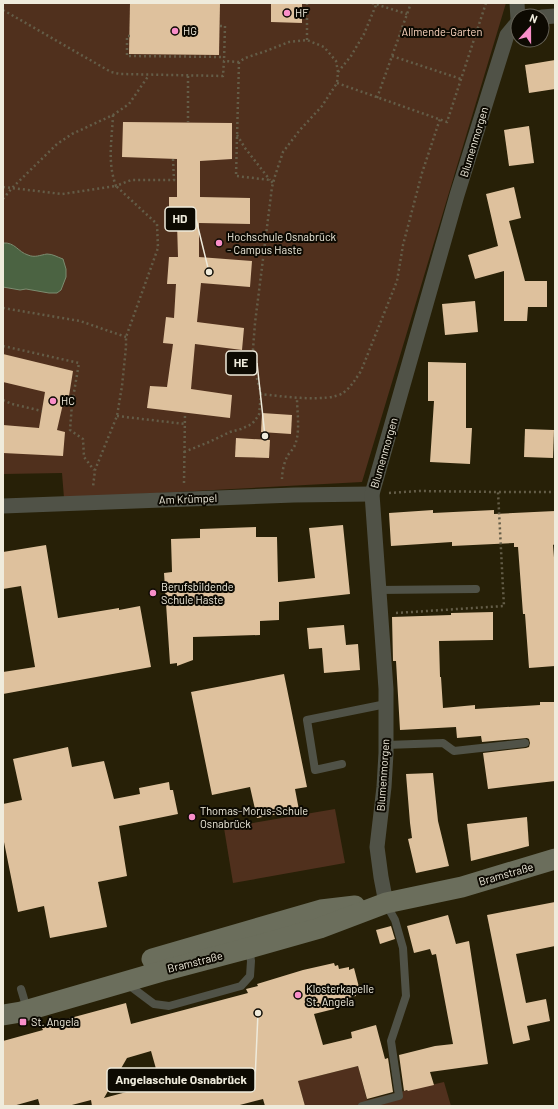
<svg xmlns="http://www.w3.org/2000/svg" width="558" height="1109" viewBox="0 0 558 1109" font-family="Barlow,sans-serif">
<rect width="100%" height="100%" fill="#272007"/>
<g fill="#50301d">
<path d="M3,3H506L362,482L64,498L62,473L3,474Z"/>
<path d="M335,809L345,863L233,883L224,828Z"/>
<path d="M358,1066L367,1100L395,1093L444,1082L451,1106H305L298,1081Z"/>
</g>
<path fill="#4b6342" stroke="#7c8c70" d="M3,243C15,242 18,252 28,255C35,258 40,255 47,254C53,254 57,257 63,259L66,269V277L61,290L57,293H49L26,289L20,290L3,287Z"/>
<g fill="#dec19d" fill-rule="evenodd">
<path d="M130,3H220L219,55L129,54Z"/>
<path d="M271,3H302V23L271,22Z"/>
<path d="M555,60V89L529,93L525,65Z"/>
<path d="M123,122L232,123V159L200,161V197L250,198V224L199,223V257L252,261L250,287L201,283L197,322L244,328L242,350L195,344L191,389L232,395L230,418L147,408L150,386L167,387L173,344L163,343L166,317L174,318L176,284H167L169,257H178L177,223H169V197H177V159L122,157Z"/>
<path d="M529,126L534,163L509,166L504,130Z"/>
<path d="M514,187L521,218L509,221L525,281H547V307H528L527,321H504V271L475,279L468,255L498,246L486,194Z"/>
<path d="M475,301L478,332L445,335L442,304Z"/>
<path d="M3,354L73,371L69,396L65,395L57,430L65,432L63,456L3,453V425L39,428L45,392L3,382Z"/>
<path d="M428,362L466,363V428H472L470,464L430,462L434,401H428Z"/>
<path d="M262,413L292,415L291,434L261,432Z"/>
<path d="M525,429L554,430L553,458L524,457Z"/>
<path d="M236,438L270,440L269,458L235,457Z"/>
<path d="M433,510V513L494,510V514L555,511V544L553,545L555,570V666L529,668L525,614H523L518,547H514V543L452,546V542L391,546L389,513Z"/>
<path d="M343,525L350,594L279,602V620L260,621V635L193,637V660L177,666V663L170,664L164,573L172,572L171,539L200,538V529L256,527V537H277L278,582L315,578L309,528Z"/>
<path d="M46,545L58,618L119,608V610L140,606L151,667L3,694V672L35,667L21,586L3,589V552Z"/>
<path d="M493,612V640L439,641L440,677H441L443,708L475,705V709L540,705V702H555V781L488,789L483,753L526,748L529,747L530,743L529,739L527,738L482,742L481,736L457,738L456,727L400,730L396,661H393L392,617L451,615V613Z"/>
<path d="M344,625L346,645L358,644L360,670L324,673L322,648L309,649L307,628Z"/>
<path d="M284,674L307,787L295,789L299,810L257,818L250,787L212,795L191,692Z"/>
<path d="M68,747L72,767L104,761L114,799L140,794L139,788L169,782L170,790H173L178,814L119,826L127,876L98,882L107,927L50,938L44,906L18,912L3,837V804L22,800L13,759Z"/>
<path d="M433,773L438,821L449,866L416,873L408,839L412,838L410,823L406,774Z"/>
<path d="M527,817L529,846L471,861L467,824Z"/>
<path d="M555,902V946L516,954L526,1003L546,999L550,1021L527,1026L530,1040L513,1044L487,915Z"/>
<path d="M448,915L456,944L469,941L488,1064L430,1072L434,1085L408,1091L407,1090L404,1091L399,1055L435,1046L453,1044L436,954L432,955L430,949L414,953L407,926Z"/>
<path d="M391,926L395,939L380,944L376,930Z"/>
<path d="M334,963L335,966L338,965L339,969L349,967V970L354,968L360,991L355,993L356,996L344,999L346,1006L314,1014L323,1045L352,1038L351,1032L376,1025L385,1059L388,1058L393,1092L367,1099L358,1066L298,1081L305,1106H265L263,1099L236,1106H92L91,1100L68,1106H40L38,1099L13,1106H3V1041L43,1030L42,1028L52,1025V1023L126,1003L131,1024L248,993L246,989L258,986L257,984L303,970ZM151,1051L160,1083L104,1098L127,1058Z"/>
</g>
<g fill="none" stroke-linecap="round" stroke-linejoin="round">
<g stroke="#645d48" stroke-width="2.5" stroke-dasharray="2 3" stroke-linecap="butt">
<path d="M372,3L407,14"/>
<path d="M3,10L111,72L120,74L223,76L224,61L239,62L245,58L266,51L289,42L307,40L324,47L336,61L338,72L337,83L322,106L299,131L283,152L275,176L272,187L255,323L253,349L254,367L261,394"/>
<path d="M220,26H225L224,61"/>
<path d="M130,36H127V56L224,57"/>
<path d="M307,40V3"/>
<path d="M392,56L461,79"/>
<path d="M239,62L236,176L270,180L273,183"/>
<path d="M338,72L351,56L364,34L376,5"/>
<path d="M188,76V122"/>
<path d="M337,83L447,122L486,3"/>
<path d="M377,98L411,3"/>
<path d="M113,115C112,140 107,162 116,186L131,180H177"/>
<path d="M237,135L245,148L270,180"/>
<path d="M173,159L174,180"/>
<path d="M3,187L62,194L116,186L157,224L158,248L126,337V347L122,386L117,416L95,470L93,487"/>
<path d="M3,199L12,188L57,144L72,134L113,115L129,104L149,75"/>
<path d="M3,308L80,321L126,337"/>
<path d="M3,346L79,363L72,404L70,430L83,439L84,457L94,470"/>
<path d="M3,400L12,404L42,411"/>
<path d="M117,416L185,424"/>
<path d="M184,452L209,442L230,432L241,429L252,424L259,415L261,394C279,396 328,403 343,393C351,387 355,380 361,371L397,281L403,245L422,173L440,119"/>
<path d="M282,479C282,472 284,462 288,455C291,451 295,447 296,442C300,429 297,410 297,398"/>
<path d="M184,483L185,413"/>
<path d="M389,493L419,491L498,492H555"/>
<path d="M396,613L504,606L503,588L498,492"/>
</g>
<g stroke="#505247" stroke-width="8">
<path d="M378,590L476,589"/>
<path d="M386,745L443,743L454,751L525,743"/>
<path d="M342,764L315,770L307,720L386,704"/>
<path d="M126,983L154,1004L169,1006L241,986L250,976L251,961L249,949"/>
<path d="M21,989L27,1009"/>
<path d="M362,1106L399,1096L391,1041L406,996L403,948L395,920L386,904"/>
</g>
<g stroke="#505247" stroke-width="15">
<path d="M517,3L518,19"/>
<path d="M542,17L555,16"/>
<path d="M3,506L294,495L372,494"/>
<path d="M386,903L381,877L377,847L384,787L386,753V689L372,494L457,195L507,35L518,22"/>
</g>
<g stroke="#6b6e5c" stroke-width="21">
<path d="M152,959L321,910L355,906"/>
<path d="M3,1015L21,1012L166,970L249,948L320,928L386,903L462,887L555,859"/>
</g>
</g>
<g fill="#f98fc9" stroke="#0d0a02" stroke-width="1.5">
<circle cx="287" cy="13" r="4"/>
<circle cx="175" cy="31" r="4"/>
<circle cx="219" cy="243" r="4"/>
<circle cx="53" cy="401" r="4"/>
<circle cx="153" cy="593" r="4"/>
<circle cx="192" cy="817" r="4"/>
<circle cx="298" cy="995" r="4"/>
<rect x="19" y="1018" width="8" height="8" rx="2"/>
</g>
<g text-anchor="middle" stroke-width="4" stroke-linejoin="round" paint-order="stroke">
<g font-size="11" fill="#efebdc" stroke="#0d0a02" text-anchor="start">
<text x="295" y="17">HF</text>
<text x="183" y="35">HG</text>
<text x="227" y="241">Hochschule Osnabrück<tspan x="227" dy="13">- Campus Haste</tspan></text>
<text x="61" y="405">HC</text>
<text x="161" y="591">Berufsbildende<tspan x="161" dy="13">Schule Haste</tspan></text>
<text x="200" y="815">Thomas-Morus-Schule<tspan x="200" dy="13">Osnabrück</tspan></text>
<text x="306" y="993">Klosterkapelle<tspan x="306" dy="13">St. Angela</tspan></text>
<text x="31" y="1026">St. Angela</text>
</g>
<g font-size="11" fill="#fdd6c0" stroke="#0d0a02">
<text x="442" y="36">Allmende-Garten</text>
</g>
<g font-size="11" fill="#efebdc" stroke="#0d0a02">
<text transform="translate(474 142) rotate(-73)" y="4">Blumenmorgen</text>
<text transform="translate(384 453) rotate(-74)" y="4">Blumenmorgen</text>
<text transform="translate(188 499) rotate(-2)" y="4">Am Krümpel</text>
<text transform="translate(383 775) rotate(-86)" y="4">Blumenmorgen</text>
<text transform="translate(506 874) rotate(-16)" y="4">Bramstraße</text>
<text transform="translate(195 962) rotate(-14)" y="4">Bramstraße</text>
</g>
</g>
<path fill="none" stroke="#efebdc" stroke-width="1.5" d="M209 272L196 219M265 436L257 363M258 1013L255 1080"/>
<g fill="#efebdc" stroke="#0d0a02" stroke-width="1.5">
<circle cx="209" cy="272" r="4"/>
<circle cx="265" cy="436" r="4"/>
<circle cx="258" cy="1013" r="4"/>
</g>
<g fill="#0d0a02" stroke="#efebdc" stroke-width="1.5">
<rect x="165" y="207" width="31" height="24" rx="4"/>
<rect x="226" y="351" width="31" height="24" rx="4"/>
<rect x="107" y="1068" width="148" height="24" rx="4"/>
</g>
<g font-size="12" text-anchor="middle" font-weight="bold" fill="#efebdc">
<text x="180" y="223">HD</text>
<text x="241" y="367">HE</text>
<text x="181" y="1084">Angelaschule Osnabrück</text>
</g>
<rect width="558" height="1109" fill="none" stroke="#efebdc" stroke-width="8"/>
<g transform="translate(530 28) rotate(21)"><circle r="19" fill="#0d0a02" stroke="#676459"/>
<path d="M0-3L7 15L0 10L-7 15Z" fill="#f98fc9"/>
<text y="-6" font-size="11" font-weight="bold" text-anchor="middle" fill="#efebdc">N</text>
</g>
</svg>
